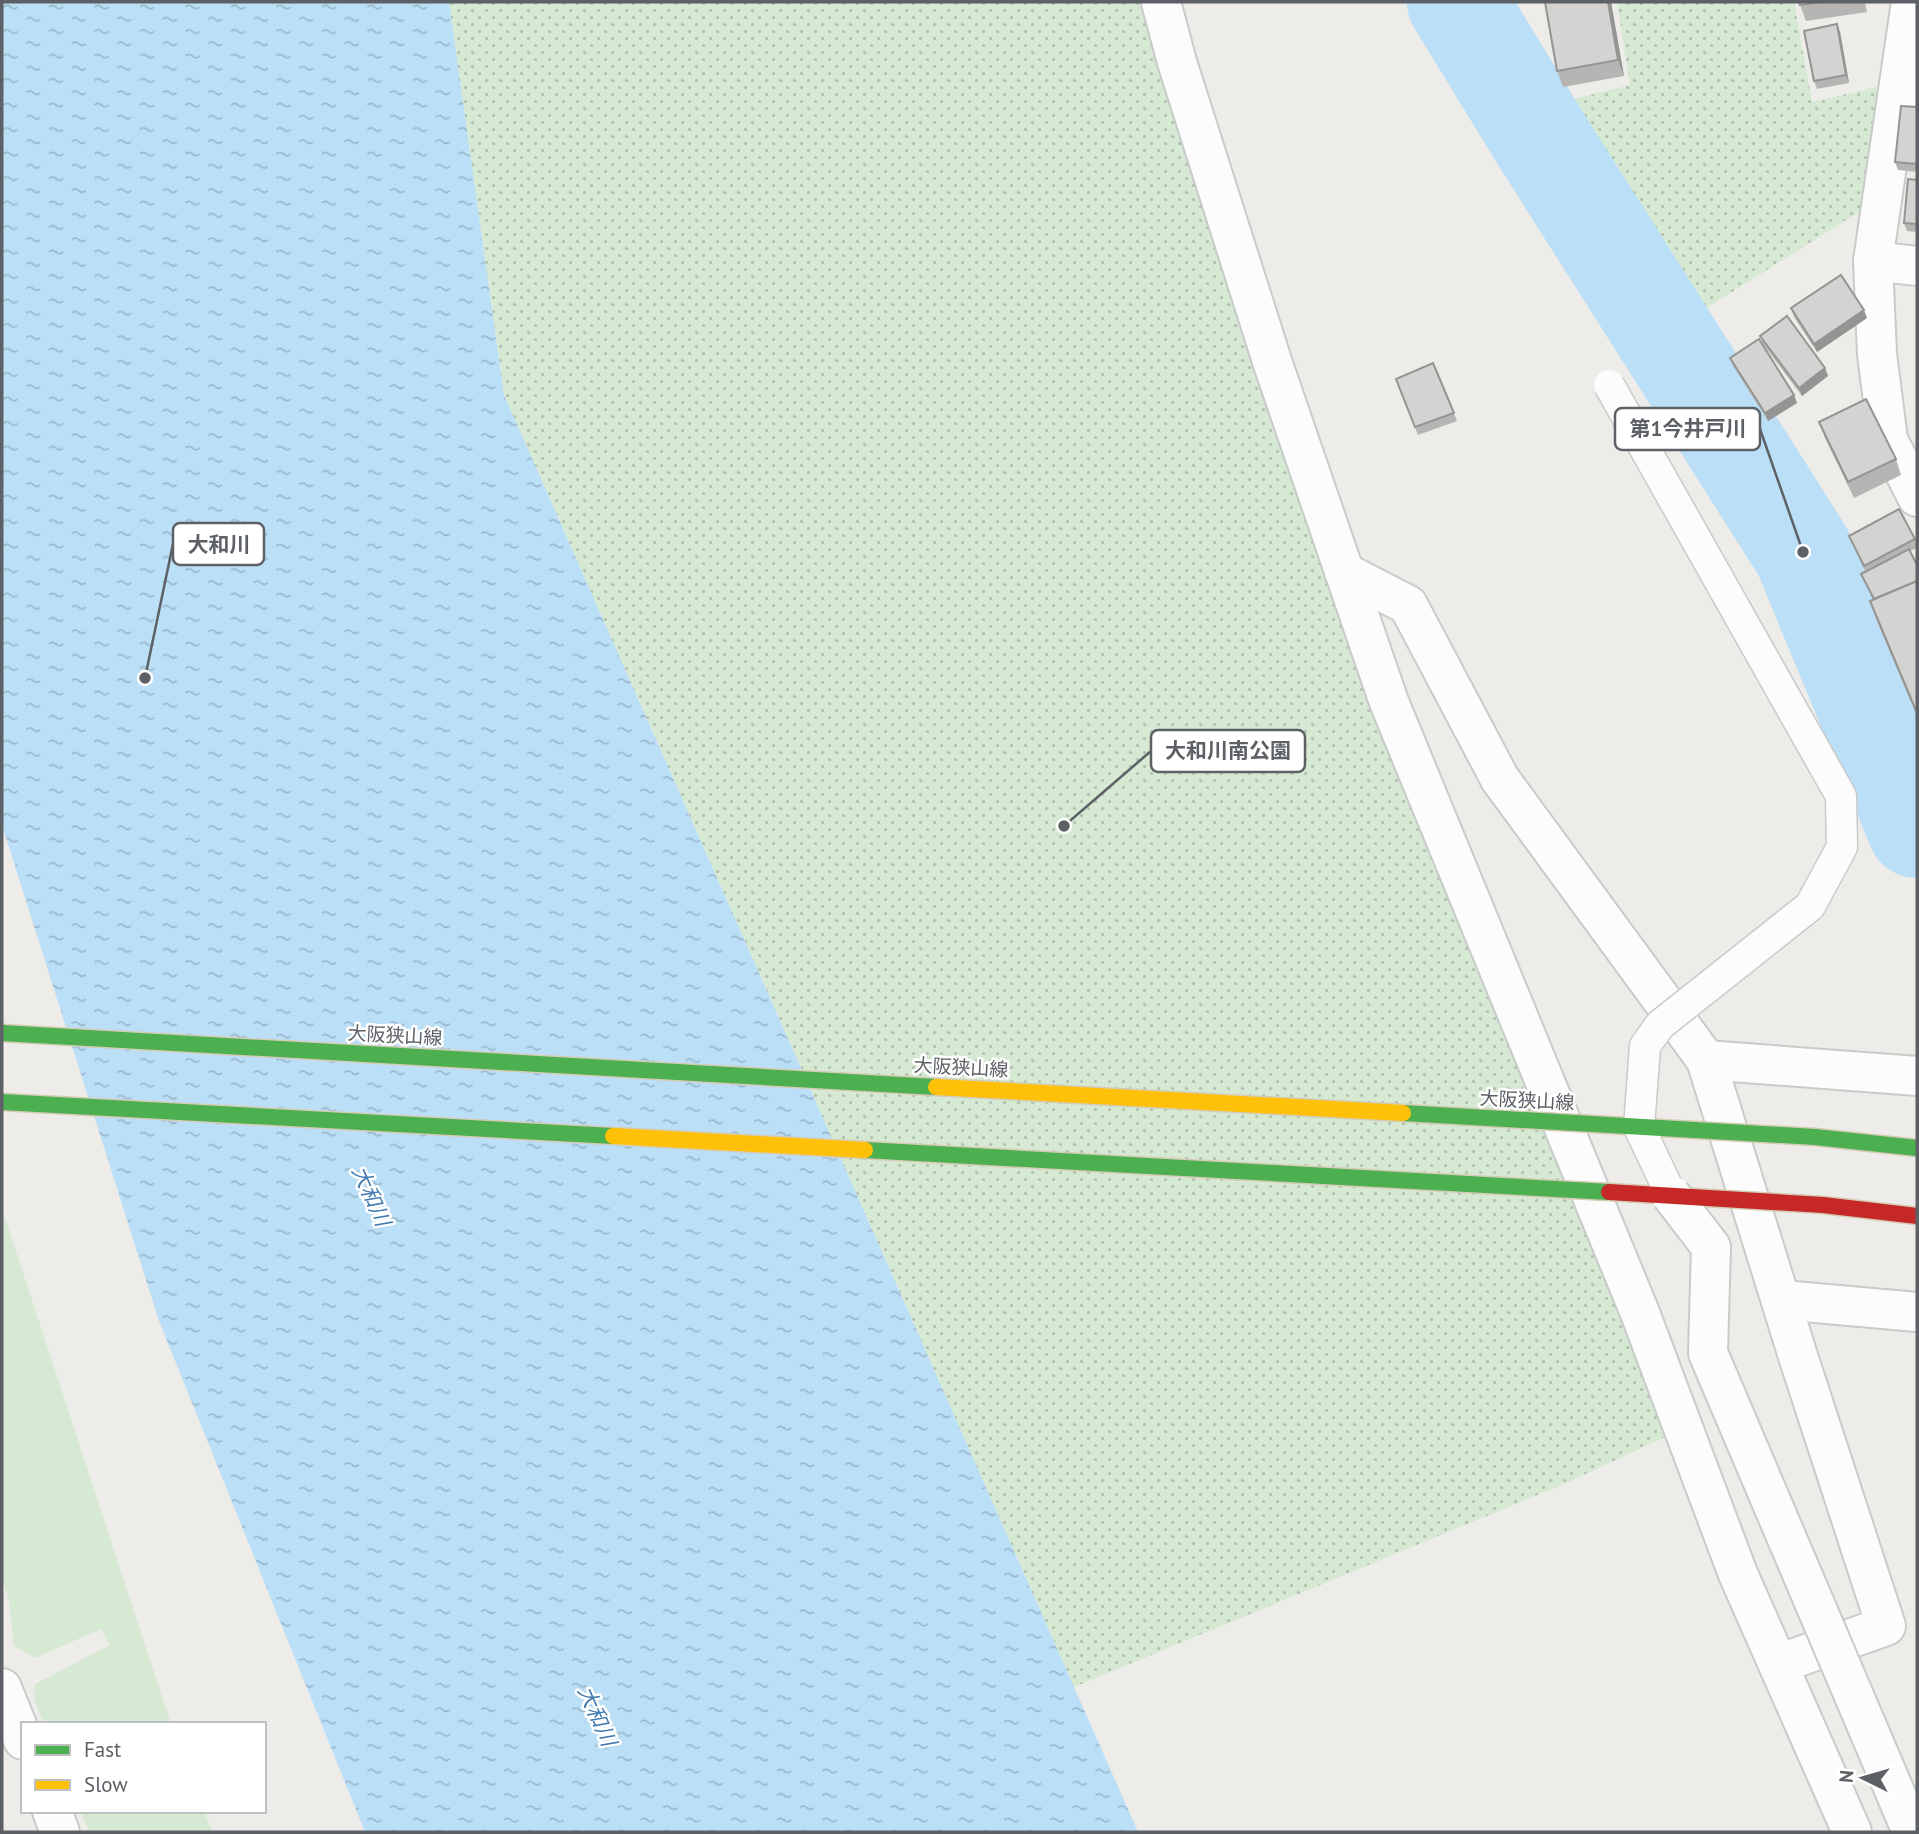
<svg xmlns="http://www.w3.org/2000/svg" width="1919" height="1834" viewBox="0 0 1919 1834" font-family="'PT Sans','Noto Sans JP',sans-serif">
<defs>
<pattern id="park-dots" width="8" height="8" patternUnits="userSpaceOnUse" patternTransform="scale(1.75)"><rect width="8" height="8" fill="#d6e9d3"/><path d="M2 2h.1M6 6h.1" fill="none" stroke="#b1c0af" stroke-width="1.8" stroke-linecap="round"/></pattern>
<pattern id="water-ripples" width="26" height="14" patternUnits="userSpaceOnUse" patternTransform="scale(1.75)"><rect width="26" height="14" fill="#bbdff7"/><path d="M2 4q2-2 4 0t4 0M15 11q2-2 4 0t4 0" fill="none" stroke="#9bb8cc"/></pattern>
</defs>
<rect width="100%" height="100%" fill="#edece8"/>
<g fill="#d6e9d3">
<path d="M2,1215L6,1221L171,1724H44L34,1699L35,1684L110,1645L101,1629L35,1658L14,1646L9,1599L2,1579Z"/>
<path d="M81,1811H204L212,1832H89Z"/>
</g>
<g fill="url(#park-dots)">
<path d="M449,2H1151L1193,154L1686,1427L1571,1481L1074,1687L504,395Z"/>
<path d="M1617,2H1794L1812,102L1885,85L1862,210L1697,314L1583,144L1561,102L1630,85Z"/>
</g>
<path fill="url(#water-ripples)" d="M2,2H449L504,395L1138,1832H365L159,1321L2,825Z"/>
<g fill="none" stroke-linecap="round" stroke-linejoin="round">
<path stroke="#bbdff7" stroke-width="100" d="M1457,2L1542,141L1803,552L1917,828"/>
<g stroke="#c9caca" stroke-width="42">
<g id="street">
<path d="M1161,2L1177,62L1273,364L1389,702L1640,1313L1738,1574L1852,1832"/>
<path d="M1911,2L1873,261L1877,354L1888,440L1917,497"/>
<path d="M1873,261L1917,266"/>
<path d="M1344,572L1408,605L1500,779L1706,1060L1797,1353L1886,1626L1778,1664"/>
<path d="M1706,1060L1917,1076"/>
<path d="M1782,1300L1917,1312"/>
<path d="M2,1688L23,1740"/>
<path d="M52,1811L60,1832"/>
</g>
</g>
<use href="#street" stroke="#fcfcfc" stroke-width="38"/>
<g stroke="#c9caca" stroke-width="33" stroke-linecap="butt">
<path id="lane-bridge" d="M1609,385L1841,796L1842,847L1810,906L1660,1025L1645,1046L1639,1127L1671,1195"/>
</g>
<g stroke="#c9caca" stroke-width="42" stroke-linecap="butt">
<path id="street-bridge" d="M1671,1195L1711,1247L1708,1353L1912,1832"/>
</g>
<g stroke="#d5ccb6" stroke-width="19" stroke-linecap="butt">
<g id="fast-bridge">
<path d="M2,1033L936,1087"/>
<path d="M2,1102L613,1136"/>
<path d="M1403,1113L1815,1137L1917,1148"/>
<path d="M865,1150L1609,1192"/>
</g>
</g>
<g stroke="#d5ccb6" stroke-width="19" stroke-linecap="butt">
<g id="slow-bridge">
<path d="M936,1087L1403,1113"/>
<path d="M613,1136L865,1150"/>
</g>
</g>
<g stroke="#d5ccb6" stroke-width="19" stroke-linecap="butt">
<path id="jam-bridge" d="M1609,1192L1823,1205L1917,1216"/>
</g>
<use href="#lane-bridge" stroke="#fcfcfc" stroke-width="30"/>
<use href="#street-bridge" stroke="#fcfcfc" stroke-width="38"/>
<use href="#fast-bridge" stroke="#4caf50" stroke-width="16"/>
<use href="#slow-bridge" stroke="#ffc107" stroke-width="16"/>
<use href="#jam-bridge" stroke="#c62828" stroke-width="16"/>
</g>
<g fill="#b6b5b4">
<path d="M1545,2H1611L1624,76L1563,87L1557,71Z"/>
<path d="M1799,2H1865L1867,12L1806,21Z"/>
<path d="M1840,32L1849,83L1817,89L1814,81Z"/>
<path d="M1917,107V172L1898,170L1895,162Z"/>
<path d="M1917,180V232L1907,231L1904,223Z"/>
<path d="M1791,308L1867,318L1817,352L1794,317Z"/>
<path d="M1760,336L1825,368L1828,376L1802,396L1763,344Z"/>
<path d="M1730,358L1794,395L1797,403L1768,421L1733,366Z"/>
<path d="M1433,363L1457,421L1418,435L1396,379Z"/>
<path d="M1819,422L1896,459L1901,475L1854,498L1825,438Z"/>
<path d="M1849,536L1915,539L1917,548L1910,551L1917,565V716L1878,624L1870,601L1873,600L1861,574L1865,571Z"/>
</g>
<g fill="#949492">
<path d="M1608,2H1611L1624,76L1618,60Z"/>
<path d="M1837,24L1840,32L1849,83L1846,75Z"/>
<path d="M1864,310L1867,318L1817,352L1814,344Z"/>
<path d="M1825,368L1828,376L1802,396L1799,388Z"/>
<path d="M1794,395L1797,403L1768,421L1765,413Z"/>
</g>
<g fill="#d4d3d1" stroke="#949492" stroke-width="2">
<path d="M1545,2H1608L1618,60L1557,71Z"/>
<path d="M1799,2H1822L1800,5Z"/>
<path d="M1837,24L1846,75L1814,81L1804,31Z"/>
<path d="M1901,106L1917,107V164L1895,162Z"/>
<path d="M1908,179L1917,180V224L1904,223Z"/>
<path d="M1841,275L1864,310L1814,344L1791,308Z"/>
<path d="M1787,316L1825,368L1799,388L1760,336Z"/>
<path d="M1759,339L1794,395L1765,413L1730,358Z"/>
<path d="M1433,363L1454,413L1415,427L1396,379Z"/>
<path d="M1866,399L1896,459L1848,482L1819,422Z"/>
<path d="M1899,509L1915,539L1864,566L1849,536Z"/>
<path d="M1909,549L1917,565V581L1874,599L1861,574Z"/>
<path d="M1917,581V713L1870,601Z"/>
</g>
<g text-anchor="middle" stroke-width="5" stroke-linejoin="round" paint-order="stroke">
<g font-size="19" fill="#5d6166" stroke="#fff">
<text transform="translate(395 1035) rotate(3)" y="7">大阪狭山線</text>
<text transform="translate(961 1067) rotate(3)" y="7">大阪狭山線</text>
<text transform="translate(1527 1100) rotate(3)" y="7">大阪狭山線</text>
</g>
<g font-size="21" font-style="italic" fill="#427ab1" stroke="#fff">
<text transform="translate(371 1196) rotate(66)" y="7">大和川</text>
<text transform="translate(597 1716) rotate(66)" y="7">大和川</text>
</g>
</g>
<path fill="none" stroke="#5d6166" stroke-width="2.5" d="M1803 552L1760 429M145 678L173 544M1064 826L1151 751"/>
<g fill="#5d6166" stroke="#fff" stroke-width="2.5">
<circle cx="1803" cy="552" r="7"/>
<circle cx="145" cy="678" r="7"/>
<circle cx="1064" cy="826" r="7"/>
</g>
<g fill="#fff" stroke="#5d6166" stroke-width="2.5">
<rect x="1615" y="408" width="145" height="42" rx="7"/>
<rect x="173" y="523" width="91" height="42" rx="7"/>
<rect x="1151" y="730" width="154" height="42" rx="7"/>
</g>
<g font-size="21" text-anchor="middle" font-weight="bold" fill="#5d6166">
<text x="1688" y="436">第1今井戸川</text>
<text x="219" y="552">大和川</text>
<text x="1228" y="758">大和川南公園</text>
</g>
<rect width="1919" height="1834" fill="none" stroke="#5d6166" stroke-width="7"/>
<rect x="21" y="1722" width="245" height="91" fill="#ffffff" stroke="#bec0c2" stroke-width="2"/>
<rect x="35" y="1745" width="35" height="10" fill="#4caf50" stroke="#bec0c2" stroke-width="2"/>
<text x="84" y="1757" font-size="21" fill="#5d6166">Fast</text>
<rect x="35" y="1780" width="35" height="10" fill="#ffc107" stroke="#bec0c2" stroke-width="2"/>
<text x="84" y="1792" font-size="21" fill="#5d6166">Slow</text>
<g transform="translate(1863 1778) rotate(275)" stroke="#ffffff" stroke-width="5" paint-order="stroke">
<path d="M0-5L12 26L0 18L-12 26Z" fill="#5d6166"/>
<text y="-10" font-size="19" font-weight="bold" text-anchor="middle" fill="#5d6166">N</text>
</g>
</svg>
